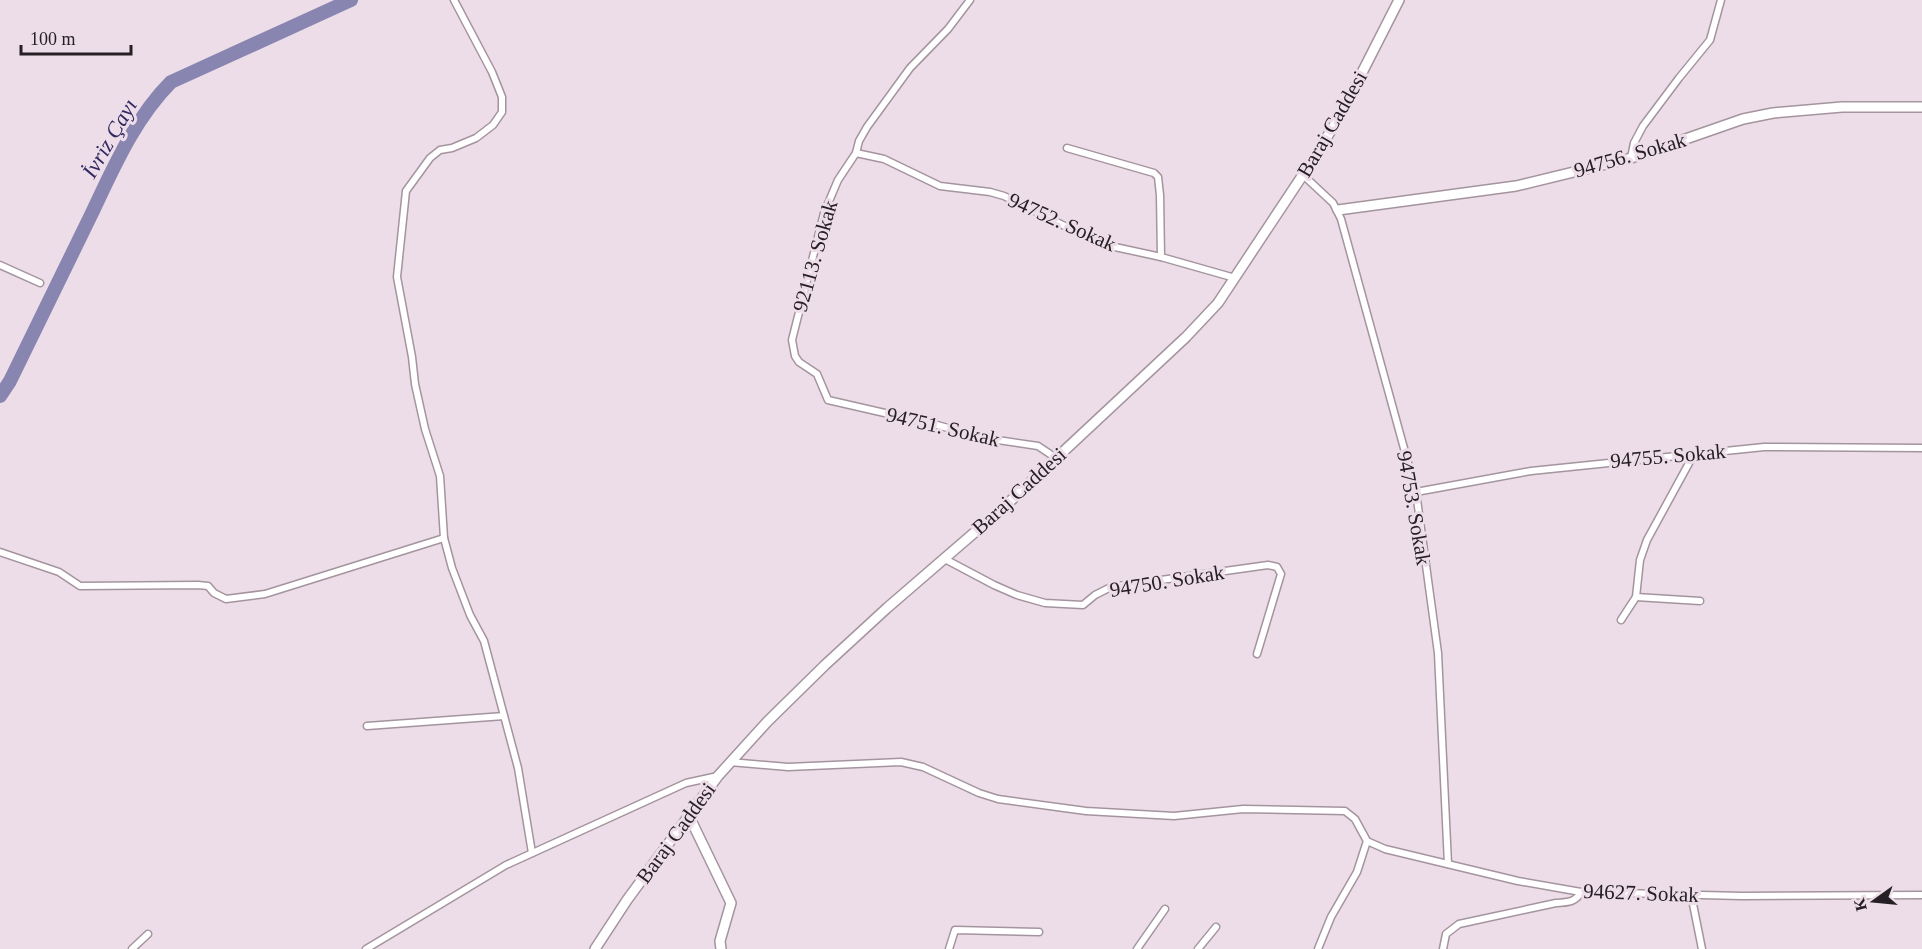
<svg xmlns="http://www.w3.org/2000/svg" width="1922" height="949" viewBox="0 0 1922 949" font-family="'Times New Roman',serif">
<rect width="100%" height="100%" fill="#eddde8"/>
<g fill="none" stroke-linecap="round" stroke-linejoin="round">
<path stroke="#8885b1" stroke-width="14" d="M0,396L10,381C37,326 64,271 91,215C113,169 134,119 171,82L351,0"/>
<g stroke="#a4949e" stroke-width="9">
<g id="street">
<path d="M454,0L492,72L502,97V112L493,125L476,138L452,148L440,150L430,158L406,191L397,277L412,357L415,384L425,429L440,476L444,538L452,568L470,615L484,641L518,768L532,853"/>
<path d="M970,0L948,29L910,68L867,127L859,141L856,153L838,180L824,213L792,340L795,356L799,362L817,374L828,400L937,425L984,438L1038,446L1056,458"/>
<path d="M1067,148L1154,173L1158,177L1160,195L1161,257"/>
<path d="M856,153L884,159L940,186L990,192L1004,196L1101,244L1161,257L1235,278"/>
<path d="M1631,158L1634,143L1643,126L1679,78L1710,40L1721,0"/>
<path d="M1303,175L1333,203L1341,219L1416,492L1438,653L1448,864"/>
<path d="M0,265L40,283"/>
<path d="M1416,492L1531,471L1764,447L1922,448"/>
<path d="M0,552L59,572L80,586L198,585L208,586L214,593L226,599L265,594L444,538"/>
<path d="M943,558L994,585L1017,595L1045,603L1083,605L1095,595L1111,587L1268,565L1277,567L1281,574L1257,654"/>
<path d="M1636,597L1700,601"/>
<path d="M1621,620L1636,597L1640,560L1647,540L1694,454"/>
<path d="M367,726L504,716"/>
<path d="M730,762L788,767L901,762L923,767L979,793L998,799L1086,811L1174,816L1243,809L1345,811L1355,819L1367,841L1385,849L1518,881L1581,892L1742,896L1922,895"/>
<path d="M1691,894L1702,949"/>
<path d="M132,949L148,934"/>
<path d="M366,949L506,865L686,783L718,776"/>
<path d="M949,949L955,930L1039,932"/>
<path d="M1137,949L1165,909"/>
<path d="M1198,949L1216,927"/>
<path d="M1318,949L1331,917L1357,872L1367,841"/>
<path d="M1443,949L1446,934L1459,924L1556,903C1567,902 1575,903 1581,892"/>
</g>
</g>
<g stroke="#a4949e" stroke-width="12">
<g id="secondary">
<path d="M1338,210L1516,186L1631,158L1743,119L1773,113L1842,107H1922"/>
<path d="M689,816L731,903L720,941L721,949"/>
<path d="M595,949L627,900L718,776L767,722L825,665L887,608L1004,507L1186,337L1218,303L1318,152L1342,112L1399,0"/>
</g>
</g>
<use href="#street" stroke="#fff" stroke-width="6"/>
<use href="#secondary" stroke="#fff" stroke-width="9"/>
</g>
<g text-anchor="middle" stroke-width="6" stroke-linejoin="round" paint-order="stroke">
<g font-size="21" fill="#262024" stroke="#eddde8">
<text transform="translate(1332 124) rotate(-60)" y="7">Baraj Caddesi</text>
<text transform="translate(1630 155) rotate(-16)" y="7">94756. Sokak</text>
<text transform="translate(1062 222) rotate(24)" y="7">94752. Sokak</text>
<text transform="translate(815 256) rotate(-74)" y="7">92113. Sokak</text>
<text transform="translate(943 427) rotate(13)" y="7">94751. Sokak</text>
<text transform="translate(1668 456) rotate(-5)" y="7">94755. Sokak</text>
<text transform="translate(1019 491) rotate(-42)" y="7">Baraj Caddesi</text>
<text transform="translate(1414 508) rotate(80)" y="7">94753. Sokak</text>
<text transform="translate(1167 581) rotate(-9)" y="7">94750. Sokak</text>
<text transform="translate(676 833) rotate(-54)" y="7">Baraj Caddesi</text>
<text transform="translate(1641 893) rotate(2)" y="7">94627. Sokak</text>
</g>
<g font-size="22" font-style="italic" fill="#322961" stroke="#eddde8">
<text transform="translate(109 138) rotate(-60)" y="8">İvriz Çayı</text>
</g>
</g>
<g transform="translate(1874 901) rotate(255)" stroke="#eddde8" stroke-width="4.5" paint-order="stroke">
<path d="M0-4.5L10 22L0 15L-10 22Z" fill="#262024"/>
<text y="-9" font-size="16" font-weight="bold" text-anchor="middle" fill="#262024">K</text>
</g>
<path d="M21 45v9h110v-9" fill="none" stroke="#262024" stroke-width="3"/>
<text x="30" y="45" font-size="18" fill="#262024" stroke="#eddde8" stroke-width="4.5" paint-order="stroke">100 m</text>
</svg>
